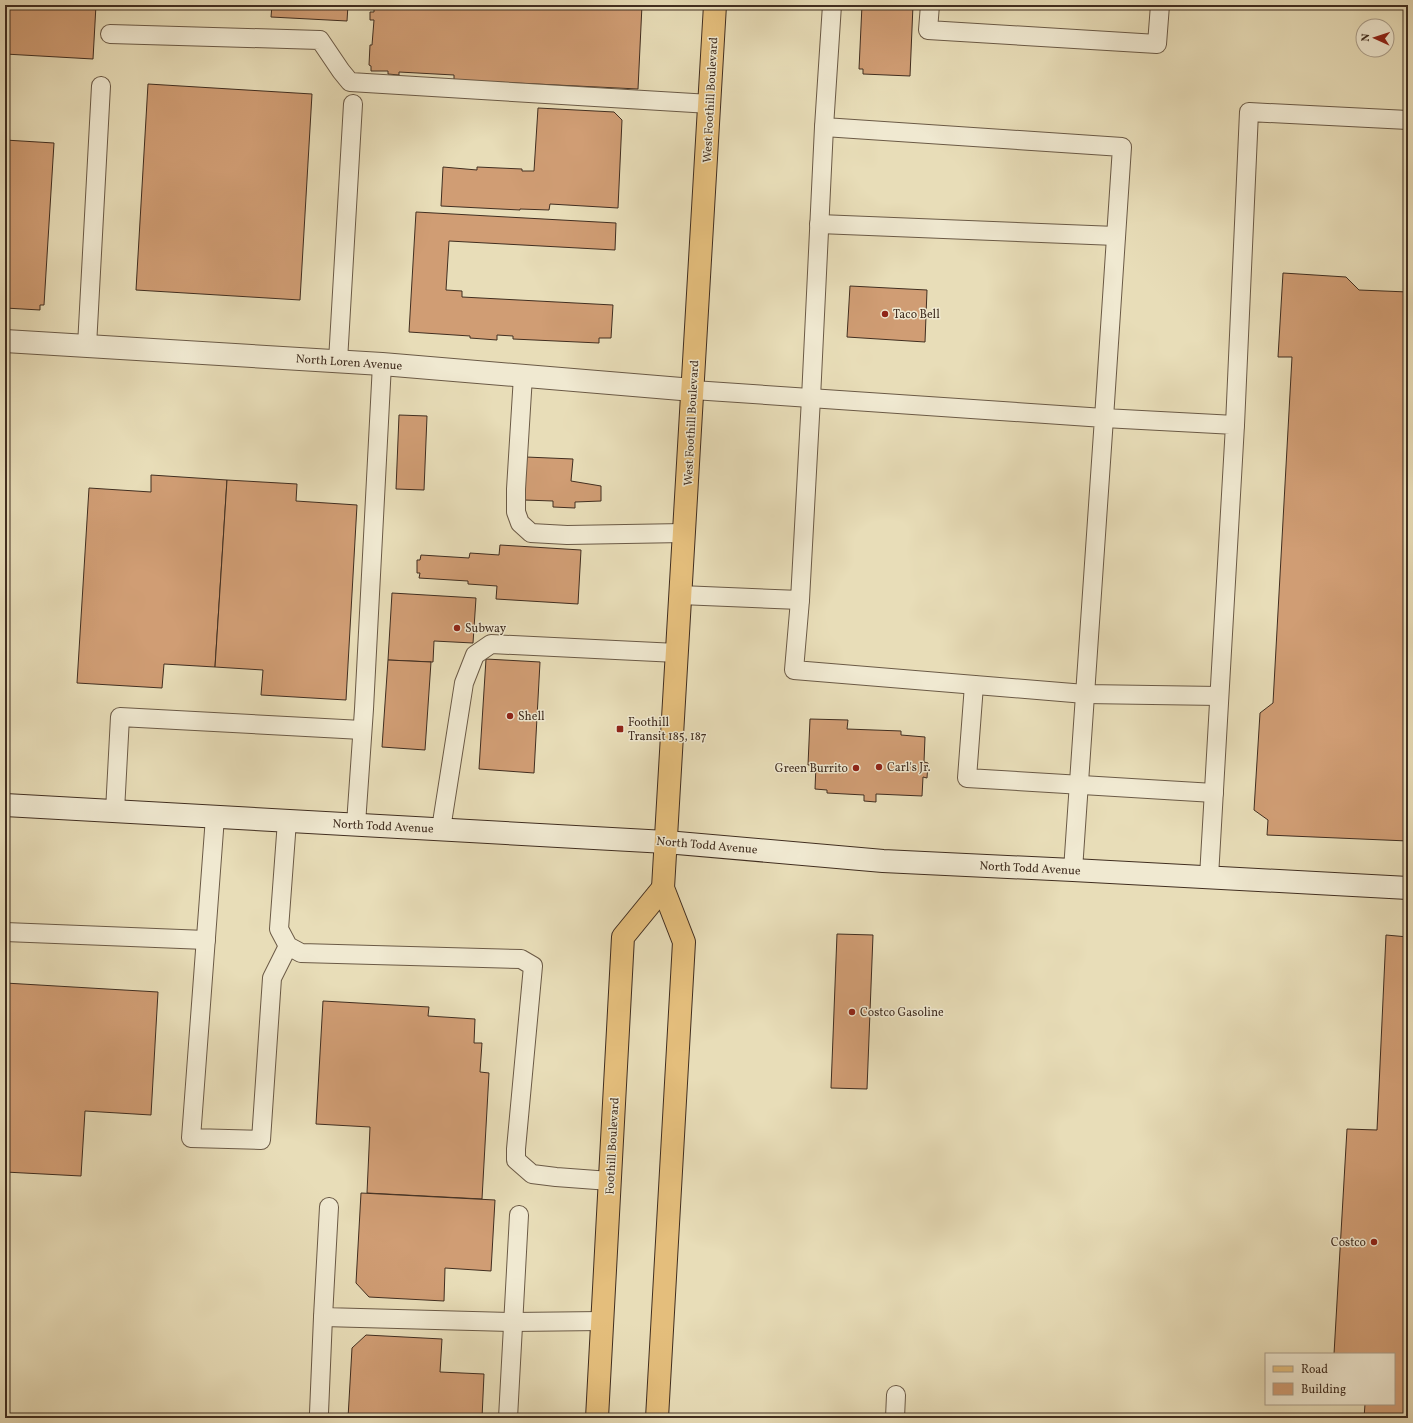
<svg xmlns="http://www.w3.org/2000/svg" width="1413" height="1423" viewBox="0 0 1413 1423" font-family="Vollkorn,serif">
<rect width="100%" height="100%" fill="#e8ddb8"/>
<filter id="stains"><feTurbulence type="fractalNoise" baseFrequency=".005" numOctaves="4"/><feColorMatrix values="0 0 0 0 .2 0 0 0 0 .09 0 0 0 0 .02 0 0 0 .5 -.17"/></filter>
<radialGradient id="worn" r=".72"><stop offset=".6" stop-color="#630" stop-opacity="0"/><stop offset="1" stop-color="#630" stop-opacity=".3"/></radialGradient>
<g fill="#d09d74" stroke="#412e20">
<path d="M5,5H96L93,59L5,54Z"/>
<path d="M272,5H348L347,21L271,17Z"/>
<path d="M372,5H642L638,89L454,80V75L399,72V75L388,74V71H371V66L369,65L370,45H372L374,20H370V12H374V9H372Z"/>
<path d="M862,5H913L910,76L863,74V69H859Z"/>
<path d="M1348,5H1408V8Z"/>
<path d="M148,84L312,94L300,300L136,290Z"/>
<path d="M538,108L614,112L622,120L618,208L550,204L549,210L520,209V210L441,206L443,167L477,170V167L522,169V171H534Z"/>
<path d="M5,140L54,143L44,305H40V310L5,308Z"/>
<path d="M416,212L616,223L615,250L449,241L446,290L462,291V297L613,305L611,338H599V343L513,339V336L497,335V340L470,338V336L409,332Z"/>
<path d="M1283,273L1346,277L1359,290L1408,292V841L1267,835L1268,820L1254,810L1260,713L1273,703L1292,357H1278Z"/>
<path d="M850,286L927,290L925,342L847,337Z"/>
<path d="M399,415L427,416L424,490L396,489Z"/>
<path d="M526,457L573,459L571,481L601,486V501L575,502V508L553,507V501L524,500Z"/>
<path d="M151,475L227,480L215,667L164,664L162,688L77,683L89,488L151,492Z"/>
<path d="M227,480L297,484L296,501L357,505L346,700L261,695L263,670L215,667Z"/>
<path d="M500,545L581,550L578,604L496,599L497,586L468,584V581L419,578L420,573H417V560H420L421,555L469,558L470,553L499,555Z"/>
<path d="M392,593L476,598L473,643L434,641L433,662L388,660Z"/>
<path d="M486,659L540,662L534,773L479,769Z"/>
<path d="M388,660L431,662L425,750L382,747Z"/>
<path d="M810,719L848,720L847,729L901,731V735L925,737L924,762L928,763L927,778L923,777L922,796L876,794V802L864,801V795L827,793V790L815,789L816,765H808Z"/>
<path d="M837,934L873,935L867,1089L831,1088Z"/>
<path d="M1386,935L1408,937V1418H1364L1365,1404H1394V1354H1334L1347,1129L1377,1130Z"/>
<path d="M5,983L158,992L151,1115L85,1111L81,1176L5,1172Z"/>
<path d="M323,1001L429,1007L428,1016L475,1019L474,1043H482L480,1072L489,1073L482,1199L367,1193L370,1127L316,1124Z"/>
<path d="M361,1193L495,1200L491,1271L445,1268L444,1301L369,1297L356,1283Z"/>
<path d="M366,1335L442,1339L440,1372L484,1374L482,1418H348L352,1348Z"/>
</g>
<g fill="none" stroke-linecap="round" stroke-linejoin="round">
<g stroke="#6b5a46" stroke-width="20">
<g id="lane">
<path d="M832,5L824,127L1122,147L1104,418L1235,425L1209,877"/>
<path d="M930,5L928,30L1157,44L1160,5"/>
<path d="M110,34L320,40L341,71L350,82L710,104"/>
<path d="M819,224L1116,236"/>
<path d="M87,346L101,86"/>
<path d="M338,361L353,104"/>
<path d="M523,376L516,489V512L520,523L531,533L567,535L684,533"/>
<path d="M693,390L1104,418L1073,870"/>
<path d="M1235,425L1249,112L1408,120"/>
<path d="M680,595L800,600L811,398L824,127"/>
<path d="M800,600L794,670L1085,694L1219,696"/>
<path d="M974,685L967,778L1214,793"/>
<path d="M115,811L120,717L362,730"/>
<path d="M215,817L191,1138L261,1140L272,978L288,946"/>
<path d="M287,821L279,929L288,946L301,953L521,959L533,966L516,1149V1160L532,1174L556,1177L610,1181"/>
<path d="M356,824L364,709L382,364"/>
<path d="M441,829L464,683L475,655L491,644L677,653"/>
<path d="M5,932L206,940"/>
<path d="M329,1207L323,1317L512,1322L602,1321"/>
<path d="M319,1413L323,1317"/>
<path d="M508,1418L519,1215"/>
<path d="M895,1418L896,1395"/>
</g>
</g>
<g stroke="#6b5a46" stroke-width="24">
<path id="street" d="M5,341L382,364L693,390"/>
</g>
<g stroke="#412e20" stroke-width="24">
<path id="secondary" d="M5,805L666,842L883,861L1073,870L1408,888"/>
</g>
<g stroke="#412e20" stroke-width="24">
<g id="primary">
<path d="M597,1418L623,937L663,888"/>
<path d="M657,1418L684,942L663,888L715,5"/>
</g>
</g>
<use href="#lane" stroke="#f0e9d1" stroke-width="18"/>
<use href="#street" stroke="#f0e9d1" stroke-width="22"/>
<use href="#secondary" stroke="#f0e9d1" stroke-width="22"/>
<use href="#primary" stroke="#e4be7c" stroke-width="22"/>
</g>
<g fill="#8f2418" stroke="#f0e9d1" stroke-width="1.5">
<circle cx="885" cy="314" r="4"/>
<circle cx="457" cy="628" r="4"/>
<circle cx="510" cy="716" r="4"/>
<rect x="616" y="725" width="8" height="8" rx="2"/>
<circle cx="879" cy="767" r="4"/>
<circle cx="856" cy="768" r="4"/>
<circle cx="852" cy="1012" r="4"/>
<circle cx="1374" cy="1242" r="4"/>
</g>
<g text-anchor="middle" stroke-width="3" stroke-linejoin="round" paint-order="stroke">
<g font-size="12" fill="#412e20" stroke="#f0e9d1">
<text transform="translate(710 100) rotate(-87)" y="4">West Foothill Boulevard</text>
<text transform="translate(349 362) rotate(4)" y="4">North Loren Avenue</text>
<text transform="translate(691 423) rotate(-87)" y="4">West Foothill Boulevard</text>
<text transform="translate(383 826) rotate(3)" y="4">North Todd Avenue</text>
<text transform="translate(707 845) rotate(5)" y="4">North Todd Avenue</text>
<text transform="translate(1030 868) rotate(3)" y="4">North Todd Avenue</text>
<text transform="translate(612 1146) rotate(-87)" y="4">Foothill Boulevard</text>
</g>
<g font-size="12" fill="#412e20" stroke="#f0e9d1" text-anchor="start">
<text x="893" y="318">Taco Bell</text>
<text x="465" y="632">Subway</text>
<text x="518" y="720">Shell</text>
<text x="628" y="726">Foothill<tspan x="628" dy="14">Transit 185, 187</tspan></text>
<text x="887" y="771">Carl's Jr.</text>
<text x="848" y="772" text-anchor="end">Green Burrito</text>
<text x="860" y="1016">Costco Gasoline</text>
<text x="1366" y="1246" text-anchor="end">Costco</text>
</g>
</g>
<rect width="1413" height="1423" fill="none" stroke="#e8ddb8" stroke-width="20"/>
<rect x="6" y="6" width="1401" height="1411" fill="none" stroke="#412e20" stroke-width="2"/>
<rect x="10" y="10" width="1393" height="1403" fill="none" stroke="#412e20"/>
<rect x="1265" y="1353" width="130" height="52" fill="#f0e9d1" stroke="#aa9e8a"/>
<rect x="1273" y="1366" width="20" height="6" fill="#e4be7c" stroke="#aa9e8a"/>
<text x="1301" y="1373" font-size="12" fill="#412e20">Road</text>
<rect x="1273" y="1383" width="20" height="12" fill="#d09d74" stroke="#aa9e8a"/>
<text x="1301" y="1393" font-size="12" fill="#412e20">Building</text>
<g transform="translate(1375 38) rotate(273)"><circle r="19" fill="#f0e9d1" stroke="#aa9e8a"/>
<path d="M0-3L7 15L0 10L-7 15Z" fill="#8f2418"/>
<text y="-6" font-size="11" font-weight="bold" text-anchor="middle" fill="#412e20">N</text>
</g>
<rect width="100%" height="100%" filter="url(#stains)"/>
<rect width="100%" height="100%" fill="url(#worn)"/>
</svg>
